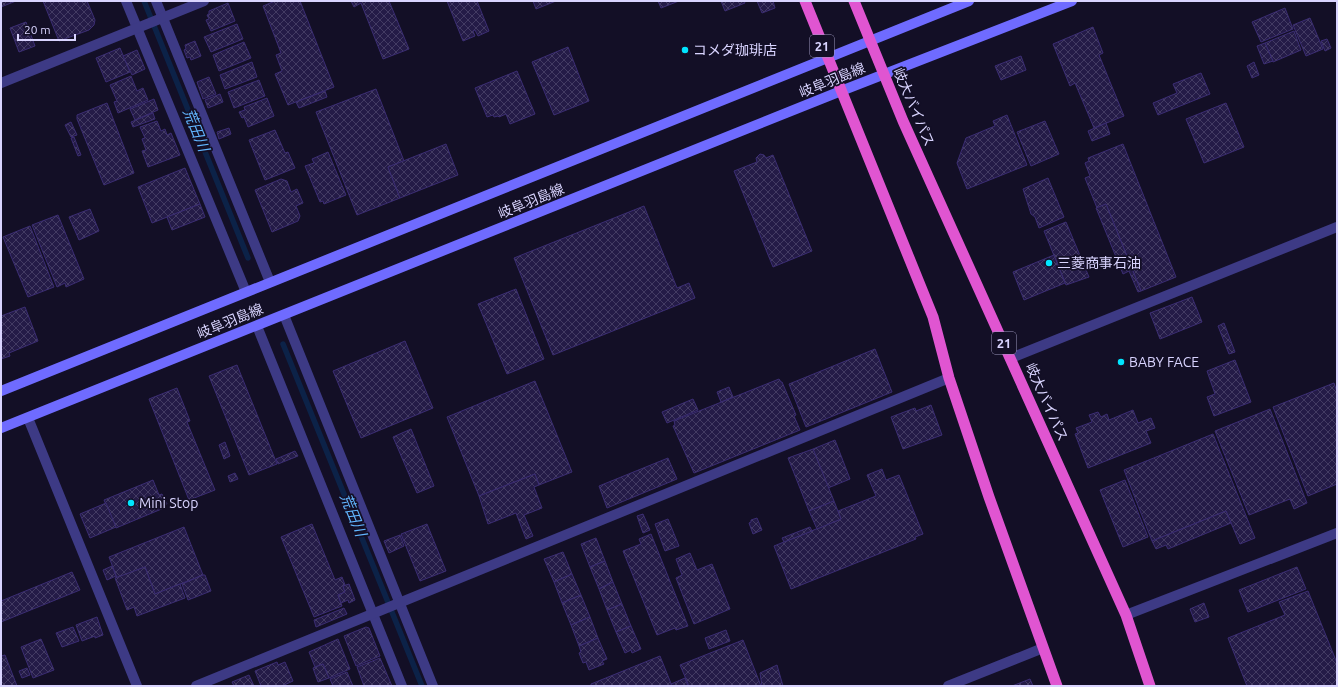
<svg xmlns="http://www.w3.org/2000/svg" width="1338" height="687" viewBox="0 0 1338 687" font-family="Ubuntu,'Noto Sans JP',sans-serif">
<defs>
<pattern id="building-cross-hatch" width="8" height="8" patternUnits="userSpaceOnUse"><rect width="8" height="8" fill="#241b47"/><path d="M0 0l8 8M0 8l8-8" fill="none" stroke="#433b63"/></pattern>
</defs>
<rect width="100%" height="100%" fill="#130f26"/>
<g fill="none" stroke-linecap="round" stroke-linejoin="round">
<g stroke="#0c2248" stroke-width="5.5">
<path d="M144,1L248,258"/>
<path d="M283,344L422,686"/>
</g>
</g>
<g fill="url(#building-cross-hatch)" stroke="#3b2d73">
<path d="M1,1H16L1,7Z"/>
<path d="M43,1H87L95,20L94,25L89,30L59,41Z"/>
<path d="M275,1H300L334,87L288,105L275,74L282,71L276,55L281,53L263,6Z"/>
<path d="M351,1H389L409,49L383,59L361,3L354,7Z"/>
<path d="M447,1H477L489,31L478,36L475,30L473,31L475,36L463,41Z"/>
<path d="M533,1H556L536,9Z"/>
<path d="M658,1H679L661,8Z"/>
<path d="M721,1H744L745,3L725,11Z"/>
<path d="M757,1H773L775,8L762,13Z"/>
<path d="M228,3L235,21L211,31L206,20L209,19L207,15L209,14V11Z"/>
<path d="M1285,8L1293,29L1261,42L1252,22Z"/>
<path d="M1310,18L1323,49L1306,56L1293,25Z"/>
<path d="M26,22L35,46L19,52L10,28Z"/>
<path d="M237,24L243,39L211,52L204,37Z"/>
<path d="M1093,27L1103,53L1099,55L1124,116L1094,128L1075,83L1070,86L1053,44Z"/>
<path d="M1294,31L1301,50L1273,62L1265,43Z"/>
<path d="M1327,39L1331,48L1325,51L1321,41Z"/>
<path d="M195,41L201,56L191,60L190,57L187,58L184,50L186,49L185,45Z"/>
<path d="M244,42L251,58L219,71L213,55Z"/>
<path d="M1265,43L1273,61L1264,64L1257,46Z"/>
<path d="M568,47L589,101L554,115L532,62Z"/>
<path d="M120,48L130,72L106,82L96,58Z"/>
<path d="M137,50L145,69L132,75L123,56Z"/>
<path d="M1021,56L1026,70L1001,80L995,66Z"/>
<path d="M252,62L257,77L225,89L220,75Z"/>
<path d="M1254,62L1259,75L1252,78L1247,66Z"/>
<path d="M517,71L535,114L510,124L506,114L499,117L498,116L494,117L493,115L487,117L475,88Z"/>
<path d="M1201,73L1210,94L1158,115L1153,103L1177,93L1173,84Z"/>
<path d="M131,76L137,91L143,88L148,100L118,113L114,102L117,101L110,85Z"/>
<path d="M209,77L216,94L203,99L197,82Z"/>
<path d="M259,80L265,96L234,108L228,92Z"/>
<path d="M376,89L404,161L388,167L400,198L357,215L316,112Z"/>
<path d="M325,91L327,97L299,108L296,102Z"/>
<path d="M220,94L223,102L208,108L205,100Z"/>
<path d="M267,98L274,116L248,127L244,117L242,118L239,112L245,110L244,107Z"/>
<path d="M154,99L158,110L135,120L130,109Z"/>
<path d="M107,103L134,173L104,185L77,119V115Z"/>
<path d="M1226,103L1244,147L1204,163L1186,119Z"/>
<path d="M153,113L155,119L133,127L131,122Z"/>
<path d="M1007,115L1027,165L967,189L957,163L966,138L995,126L993,121Z"/>
<path d="M157,121L161,131L165,129L167,135L171,133L180,155L148,167L142,151L146,150L142,139L145,138L140,127Z"/>
<path d="M1045,121L1059,154L1031,166L1017,132Z"/>
<path d="M71,122L77,135L71,137L65,125Z"/>
<path d="M1106,123L1110,134L1092,141L1088,131Z"/>
<path d="M229,128L231,134L219,139L217,132Z"/>
<path d="M275,130L285,153L288,152L295,168L265,180L249,140Z"/>
<path d="M74,137L81,155L78,156L71,138Z"/>
<path d="M446,144L458,175L400,198L388,167Z"/>
<path d="M1123,144L1176,277L1141,291L1106,204L1097,208L1085,178L1090,176L1085,163L1089,161L1088,158Z"/>
<path d="M328,152L346,195L324,204L323,201L320,202L305,166L314,163L312,159Z"/>
<path d="M760,154L764,155L766,158L773,155L812,251L773,267L734,171L757,162L756,158Z"/>
<path d="M185,168L200,204L152,223L138,187Z"/>
<path d="M1048,178L1064,217L1039,228L1035,217L1031,214L1023,189Z"/>
<path d="M281,179L287,181L291,192L297,189L303,203L296,206L300,216L298,221L272,232L255,190Z"/>
<path d="M200,204L205,217L172,230L167,217Z"/>
<path d="M1106,204L1141,291L1138,292L1129,271L1123,274L1096,208Z"/>
<path d="M644,206L677,288L689,283L695,298L553,355L514,258Z"/>
<path d="M90,209L99,231L79,240L69,217Z"/>
<path d="M58,215L84,279L66,287L65,283L57,287L32,225Z"/>
<path d="M1066,222L1089,277L1066,285L1044,231Z"/>
<path d="M30,226L54,287L28,297L3,237Z"/>
<path d="M1054,255L1065,283L1024,300L1013,272Z"/>
<path d="M516,289L544,359L507,374L478,304Z"/>
<path d="M1192,297L1202,322L1160,339L1150,313Z"/>
<path d="M25,307L38,341L9,353L10,356L1,359V316Z"/>
<path d="M1224,323L1235,352L1229,354L1218,326Z"/>
<path d="M405,341L433,408L361,438L333,371Z"/>
<path d="M875,349L892,392L806,427L789,384Z"/>
<path d="M1235,360L1251,402L1214,416L1207,397L1215,394L1207,371Z"/>
<path d="M237,365L277,464L249,475L209,376Z"/>
<path d="M779,379L781,382H782L796,415L794,416L800,430L694,473L673,426L675,425L674,421Z"/>
<path d="M535,381L572,472L539,485L535,474L479,496L447,417Z"/>
<path d="M1334,383L1337,392V484L1308,496L1273,407Z"/>
<path d="M729,387L733,397L721,402L717,392Z"/>
<path d="M177,388L190,421L187,422L215,490L189,500L149,399Z"/>
<path d="M693,399L698,410L667,423L662,412Z"/>
<path d="M931,405L942,435L903,449L891,417L915,408L916,411Z"/>
<path d="M1270,409L1307,503L1294,509L1290,499L1249,515L1215,431Z"/>
<path d="M1133,410L1138,423L1151,418L1155,428L1146,431L1151,443L1088,468L1075,434L1078,433L1076,428L1092,422L1089,415L1098,412L1101,417L1107,414L1109,420Z"/>
<path d="M411,429L434,486L417,493L393,437Z"/>
<path d="M1213,434L1255,538L1240,544L1226,511L1152,541L1124,470Z"/>
<path d="M835,440L850,479L828,488L813,449Z"/>
<path d="M225,442L230,456L224,459L219,445Z"/>
<path d="M813,449L834,501L809,511L788,458Z"/>
<path d="M295,451L298,456L278,464L276,459Z"/>
<path d="M668,458L677,479L607,508L599,486Z"/>
<path d="M882,469L886,480L899,475L923,534L915,537L916,539L791,589L774,546L841,519L838,511L876,496L867,475Z"/>
<path d="M235,473L238,479L230,482L228,476Z"/>
<path d="M535,474L539,485L534,487L542,508L524,515L533,536L526,539L516,513L488,524L479,496Z"/>
<path d="M153,480L159,495L162,494L167,504L163,505L164,508L116,528L104,500Z"/>
<path d="M1125,480L1148,537L1123,547L1100,490Z"/>
<path d="M834,501L841,519L817,529L809,511Z"/>
<path d="M106,503L116,527L90,538L80,514Z"/>
<path d="M1226,511L1231,523L1168,549L1166,545L1156,549L1152,541Z"/>
<path d="M643,514L650,530L643,533L637,516Z"/>
<path d="M757,518L762,530L753,534L749,523L751,522V520Z"/>
<path d="M668,519L679,546L665,551L655,524Z"/>
<path d="M312,524L335,580L342,577L345,585L343,586L345,592L338,595L342,606L314,617L281,537Z"/>
<path d="M427,524L446,571L420,581L401,534Z"/>
<path d="M184,527L203,575L155,594L145,567L117,578L109,557Z"/>
<path d="M810,527L812,531L784,542L782,538Z"/>
<path d="M651,534L688,626L676,630L675,628L657,635L623,551L641,544L639,539Z"/>
<path d="M400,535L404,546L389,553L384,541Z"/>
<path d="M596,538L605,561L590,567L581,544Z"/>
<path d="M563,552L572,574L554,582L544,559Z"/>
<path d="M690,553L697,570L712,564L730,609L694,624L676,578L682,575L676,559Z"/>
<path d="M605,561L613,582L599,589L590,567Z"/>
<path d="M112,566L116,576L107,580L103,570Z"/>
<path d="M145,567L155,594L180,584L185,598L137,616L134,607L127,610L115,578Z"/>
<path d="M1297,567L1306,589L1248,612L1239,590Z"/>
<path d="M72,572L80,590L1,622V601Z"/>
<path d="M572,574L581,595L562,603L554,582Z"/>
<path d="M203,575H205L211,591L188,600L182,584Z"/>
<path d="M613,582L622,604L607,610L599,589Z"/>
<path d="M349,584L355,600L349,603L348,600L341,603L338,595L345,592L343,586Z"/>
<path d="M1308,591L1337,663V686H1247L1228,638L1285,615L1279,602Z"/>
<path d="M581,595L590,617L571,625L562,603Z"/>
<path d="M1204,603L1209,617L1195,622L1190,609Z"/>
<path d="M622,604L631,626L616,632L607,610Z"/>
<path d="M344,608L347,614L316,627L314,620Z"/>
<path d="M97,617L103,635L95,638V636L82,641L76,625Z"/>
<path d="M590,617L598,638L579,646L571,625Z"/>
<path d="M631,626L641,649L632,653L631,650L625,653L616,632Z"/>
<path d="M73,627L79,641L62,647L56,633Z"/>
<path d="M366,627L369,628L380,656L356,666L344,636Z"/>
<path d="M726,630L730,641L709,649L705,638Z"/>
<path d="M598,638L607,659L602,661L604,664L589,670L586,662L583,663L579,653L581,652L579,646Z"/>
<path d="M41,639L54,670L33,678L21,647Z"/>
<path d="M338,639L350,669L329,678L323,664L315,667L309,652Z"/>
<path d="M743,640L761,686H689L680,665Z"/>
<path d="M5,655L17,686H1V656Z"/>
<path d="M660,656L672,686H591V684Z"/>
<path d="M380,658L392,686H364L357,667Z"/>
<path d="M277,662L278,665L285,662L293,681L282,686H261L255,671Z"/>
<path d="M323,664L329,678L318,682L313,668Z"/>
<path d="M777,665L783,686H762L760,673Z"/>
<path d="M27,668L30,675L22,678L19,671Z"/>
<path d="M347,672L353,686H333L330,679Z"/>
<path d="M249,675L254,686H234L232,682Z"/>
<path d="M685,678L688,686H672L671,684Z"/>
<path d="M1030,679L1033,686H1012Z"/>
</g>
<g fill="none" stroke-linecap="round" stroke-linejoin="round">
<g stroke="#3d3a85" stroke-width="10">
<path d="M126,1L246,292"/>
<path d="M156,1L270,282"/>
<path d="M1,83L204,1"/>
<path d="M284,315L433,686"/>
<path d="M257,326L402,686"/>
<path d="M1011,358L1337,227"/>
<path d="M28,418L137,686"/>
<path d="M1126,615L1337,533"/>
<path d="M196,686L949,378"/>
<path d="M948,686L1043,648"/>
</g>
<g stroke="#6f6bff" stroke-width="10">
<path d="M1,391L969,1"/>
<path d="M1,428L841,91L1072,1"/>
</g>
<g stroke="#e055d1" stroke-width="11">
<path d="M805,1L933,317L949,378L989,497L1057,686"/>
<path d="M854,1L903,121L1126,615L1150,686"/>
</g>
</g>
<g fill="#00e5ff" stroke="#130f26" stroke-width="1.5">
<circle cx="685" cy="50" r="4"/>
<circle cx="1049" cy="263" r="4"/>
<circle cx="1121" cy="362" r="4"/>
<circle cx="131" cy="503" r="4"/>
</g>
<g text-anchor="middle" stroke-width="3.5" stroke-linejoin="round" paint-order="stroke">
<g fill="#130f26" stroke="#9e99be" stroke-width="1">
<rect x="810" y="35" width="24" height="22" rx="3"/>
<rect x="992" y="332" width="24" height="22" rx="3"/>
</g>
<g font-size="13" font-weight="bold" fill="#d9d4ff">
<text x="822" y="51">21</text>
<text x="1004" y="348">21</text>
</g>
<g font-size="14" fill="#d9d4ff" stroke="#130f26" text-anchor="start">
<text x="693" y="55">コメダ珈琲店</text>
<text x="1057" y="268">三菱商事石油</text>
<text x="1129" y="367">BABY FACE</text>
<text x="139" y="508">Mini Stop</text>
</g>
<g font-size="14" fill="#d9d4ff" stroke="#130f26">
<text transform="translate(832 80) rotate(-22)" y="5">岐阜羽島線</text>
<text transform="translate(914 107) rotate(67)" y="5">岐大バイパス</text>
<text transform="translate(531 201) rotate(-22)" y="5">岐阜羽島線</text>
<text transform="translate(230 321) rotate(-22)" y="5">岐阜羽島線</text>
<text transform="translate(1047 402) rotate(66)" y="5">岐大バイパス</text>
</g>
<g font-size="15" font-style="italic" fill="#62b6ff" stroke="#130f26">
<text transform="translate(196 130) rotate(68)" y="5">荒田川</text>
<text transform="translate(353 515) rotate(68)" y="5">荒田川</text>
</g>
</g>
<rect width="1338" height="687" fill="none" stroke="#d9d4ff" stroke-width="4"/>
<path d="M18 34v6h57v-6" fill="none" stroke="#d9d4ff" stroke-width="2"/>
<text x="24" y="34" font-size="12" fill="#d9d4ff" stroke="#130f26" stroke-width="3" paint-order="stroke">20 m</text>
</svg>
